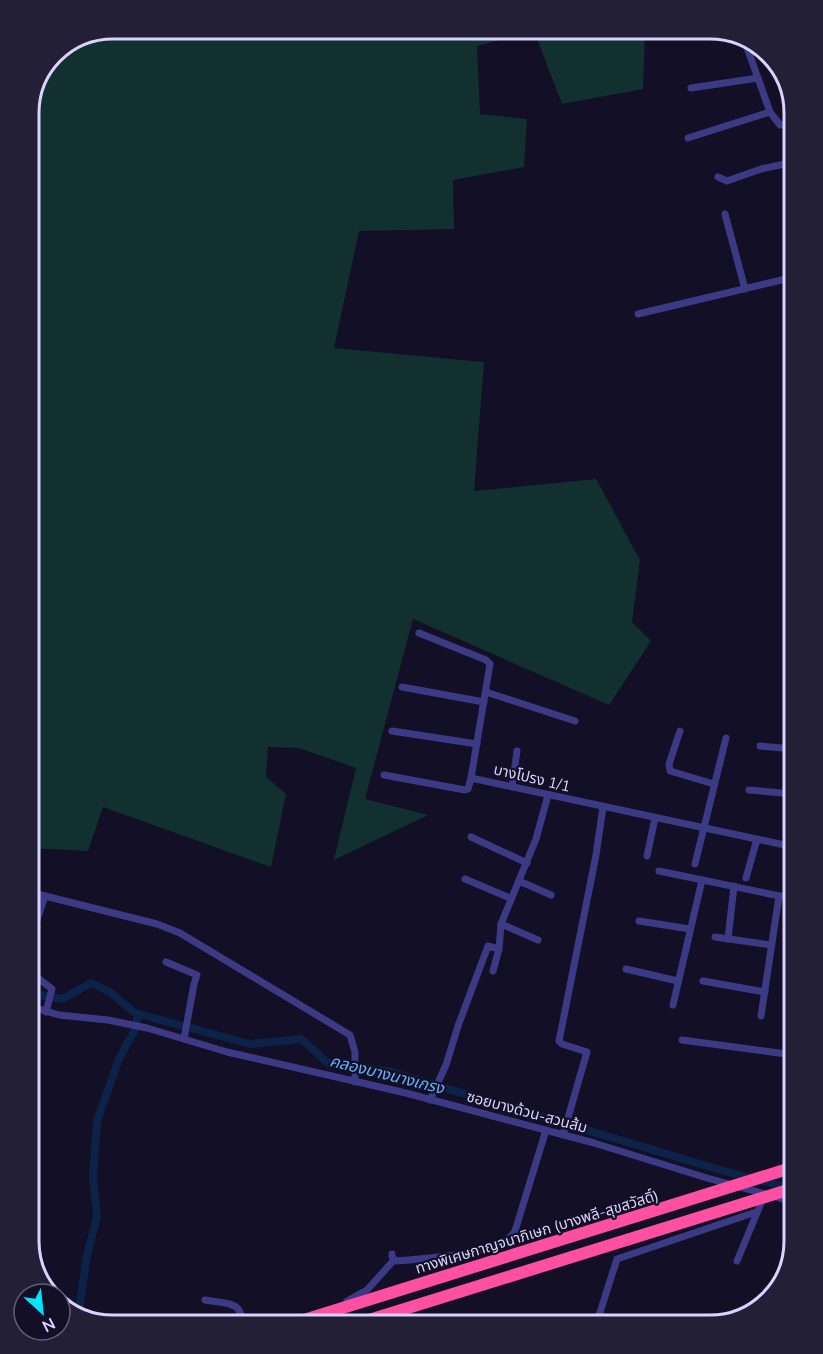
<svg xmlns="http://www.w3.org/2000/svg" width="823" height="1354" viewBox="0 0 823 1354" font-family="'Nunito Sans','Noto Sans Thai',sans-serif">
<rect width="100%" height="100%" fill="#130f26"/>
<path fill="#12302f" d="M114,29H645L643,89L562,104L534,31L477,46L480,114L527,119L524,167L453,180L454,229L359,231L334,348L484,362L474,491L596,479L640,560L632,622L651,641L609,705L413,619L365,799L428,815L334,860L356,768L299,748L268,747L266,777L286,794L271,867L103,807L88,851L29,848V108L54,53Z"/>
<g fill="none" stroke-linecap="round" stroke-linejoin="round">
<g stroke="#0c2248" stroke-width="8">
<path d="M29,993L62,999L91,983L110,992L135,1013L250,1044L301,1039L328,1063L388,1071L724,1171L789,1188"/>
<path d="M78,1315L87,1256L97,1216L93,1177L97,1121L119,1059L134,1031L138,1014"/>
</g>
<g stroke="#3d3a85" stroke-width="7">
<path d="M744,39L770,112L780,125L794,123"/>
<path d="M691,88L758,78"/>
<path d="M688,138L770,112"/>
<path d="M718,177L727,181L761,169L794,162"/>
<path d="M725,214L745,289"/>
<path d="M638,314L794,277"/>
<path d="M419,633L486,660L490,664L471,778L794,847"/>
<path d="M402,687L484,702"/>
<path d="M486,692L575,721"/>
<path d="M392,731L477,744"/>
<path d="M680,731L669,764L670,771L714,784"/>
<path d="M760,746L794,749"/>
<path d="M384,775L465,790L468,789L471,778"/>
<path d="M512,787L517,751"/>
<path d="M749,790L794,794"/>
<path d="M471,837L527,863"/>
<path d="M647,856L655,818"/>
<path d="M695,864L726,738"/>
<path d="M659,871L794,899"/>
<path d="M746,878L757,839"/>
<path d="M465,879L510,898"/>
<path d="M519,881L551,895"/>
<path d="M792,886L794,871"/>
<path d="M29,892L157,924L180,933L350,1035L355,1052V1082"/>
<path d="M639,921L690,929"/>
<path d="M501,924L538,940"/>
<path d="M715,937L771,945"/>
<path d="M728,939L734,886"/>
<path d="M29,944L45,896"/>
<path d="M166,962L197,975L194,984L184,1039"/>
<path d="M626,969L678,981"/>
<path d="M29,971L52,989L46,1012"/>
<path d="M493,971L499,949"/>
<path d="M703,981L765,992"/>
<path d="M673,1005L702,880"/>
<path d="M29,1006L59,1015L108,1020L147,1028L227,1052L406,1093L594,1143L707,1178L794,1202"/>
<path d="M761,1016L779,896"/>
<path d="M682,1040L794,1055"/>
<path d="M430,1100L446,1065L458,1026L488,946L499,949L501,924L536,839L548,795"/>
<path d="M791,1114L794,1083"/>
<path d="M563,1135L587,1052L562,1044L559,1041L596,855L603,807"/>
<path d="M392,1254V1257L396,1261C424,1258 500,1256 515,1231L546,1130"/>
<path d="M737,1261L764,1196"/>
<path d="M205,1300C226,1304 243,1300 242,1325"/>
<path d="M347,1301L367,1290L394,1260"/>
<path d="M272,1325L291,1319"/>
<path d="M596,1325L617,1259L756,1212"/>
</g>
<g stroke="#ff4fa3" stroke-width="12">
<path d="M288,1325L794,1167"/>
<path d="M353,1325L794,1188"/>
</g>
</g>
<g text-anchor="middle" stroke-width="4.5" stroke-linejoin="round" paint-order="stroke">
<g font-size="15" fill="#d9d4ff" stroke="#130f26">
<text transform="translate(532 778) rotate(13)" y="5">บางโปรง 1/1</text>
<text transform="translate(527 1112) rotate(15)" y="5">ซอยบางด้วน-สวนส้ม</text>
<text transform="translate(537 1232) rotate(-17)" y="5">ทางพิเศษกาญจนาภิเษก (บางพลี-สุขสวัสดิ์)</text>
</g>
<g font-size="16" font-style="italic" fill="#62b6ff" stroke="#130f26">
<text transform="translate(387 1074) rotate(14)" y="6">คลองบางนางเกรง</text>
</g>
</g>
<path d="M0 0H823V1354H0ZM113 39H710A74 74 0 0 1 784 113V1241A74 74 0 0 1 710 1315H113A74 74 0 0 1 39 1241V113A74 74 0 0 1 113 39Z" fill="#231f37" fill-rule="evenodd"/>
<path fill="none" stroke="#d9d4ff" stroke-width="3" d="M113 39H710A74 74 0 0 1 784 113V1241A74 74 0 0 1 710 1315H113A74 74 0 0 1 39 1241V113A74 74 0 0 1 113 39Z"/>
<g transform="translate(42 1312) rotate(153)"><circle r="28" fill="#130f26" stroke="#625e7d" stroke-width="1.5"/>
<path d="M0-4.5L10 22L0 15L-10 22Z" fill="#00e5ff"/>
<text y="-9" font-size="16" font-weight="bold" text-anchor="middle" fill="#d9d4ff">N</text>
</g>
</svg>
